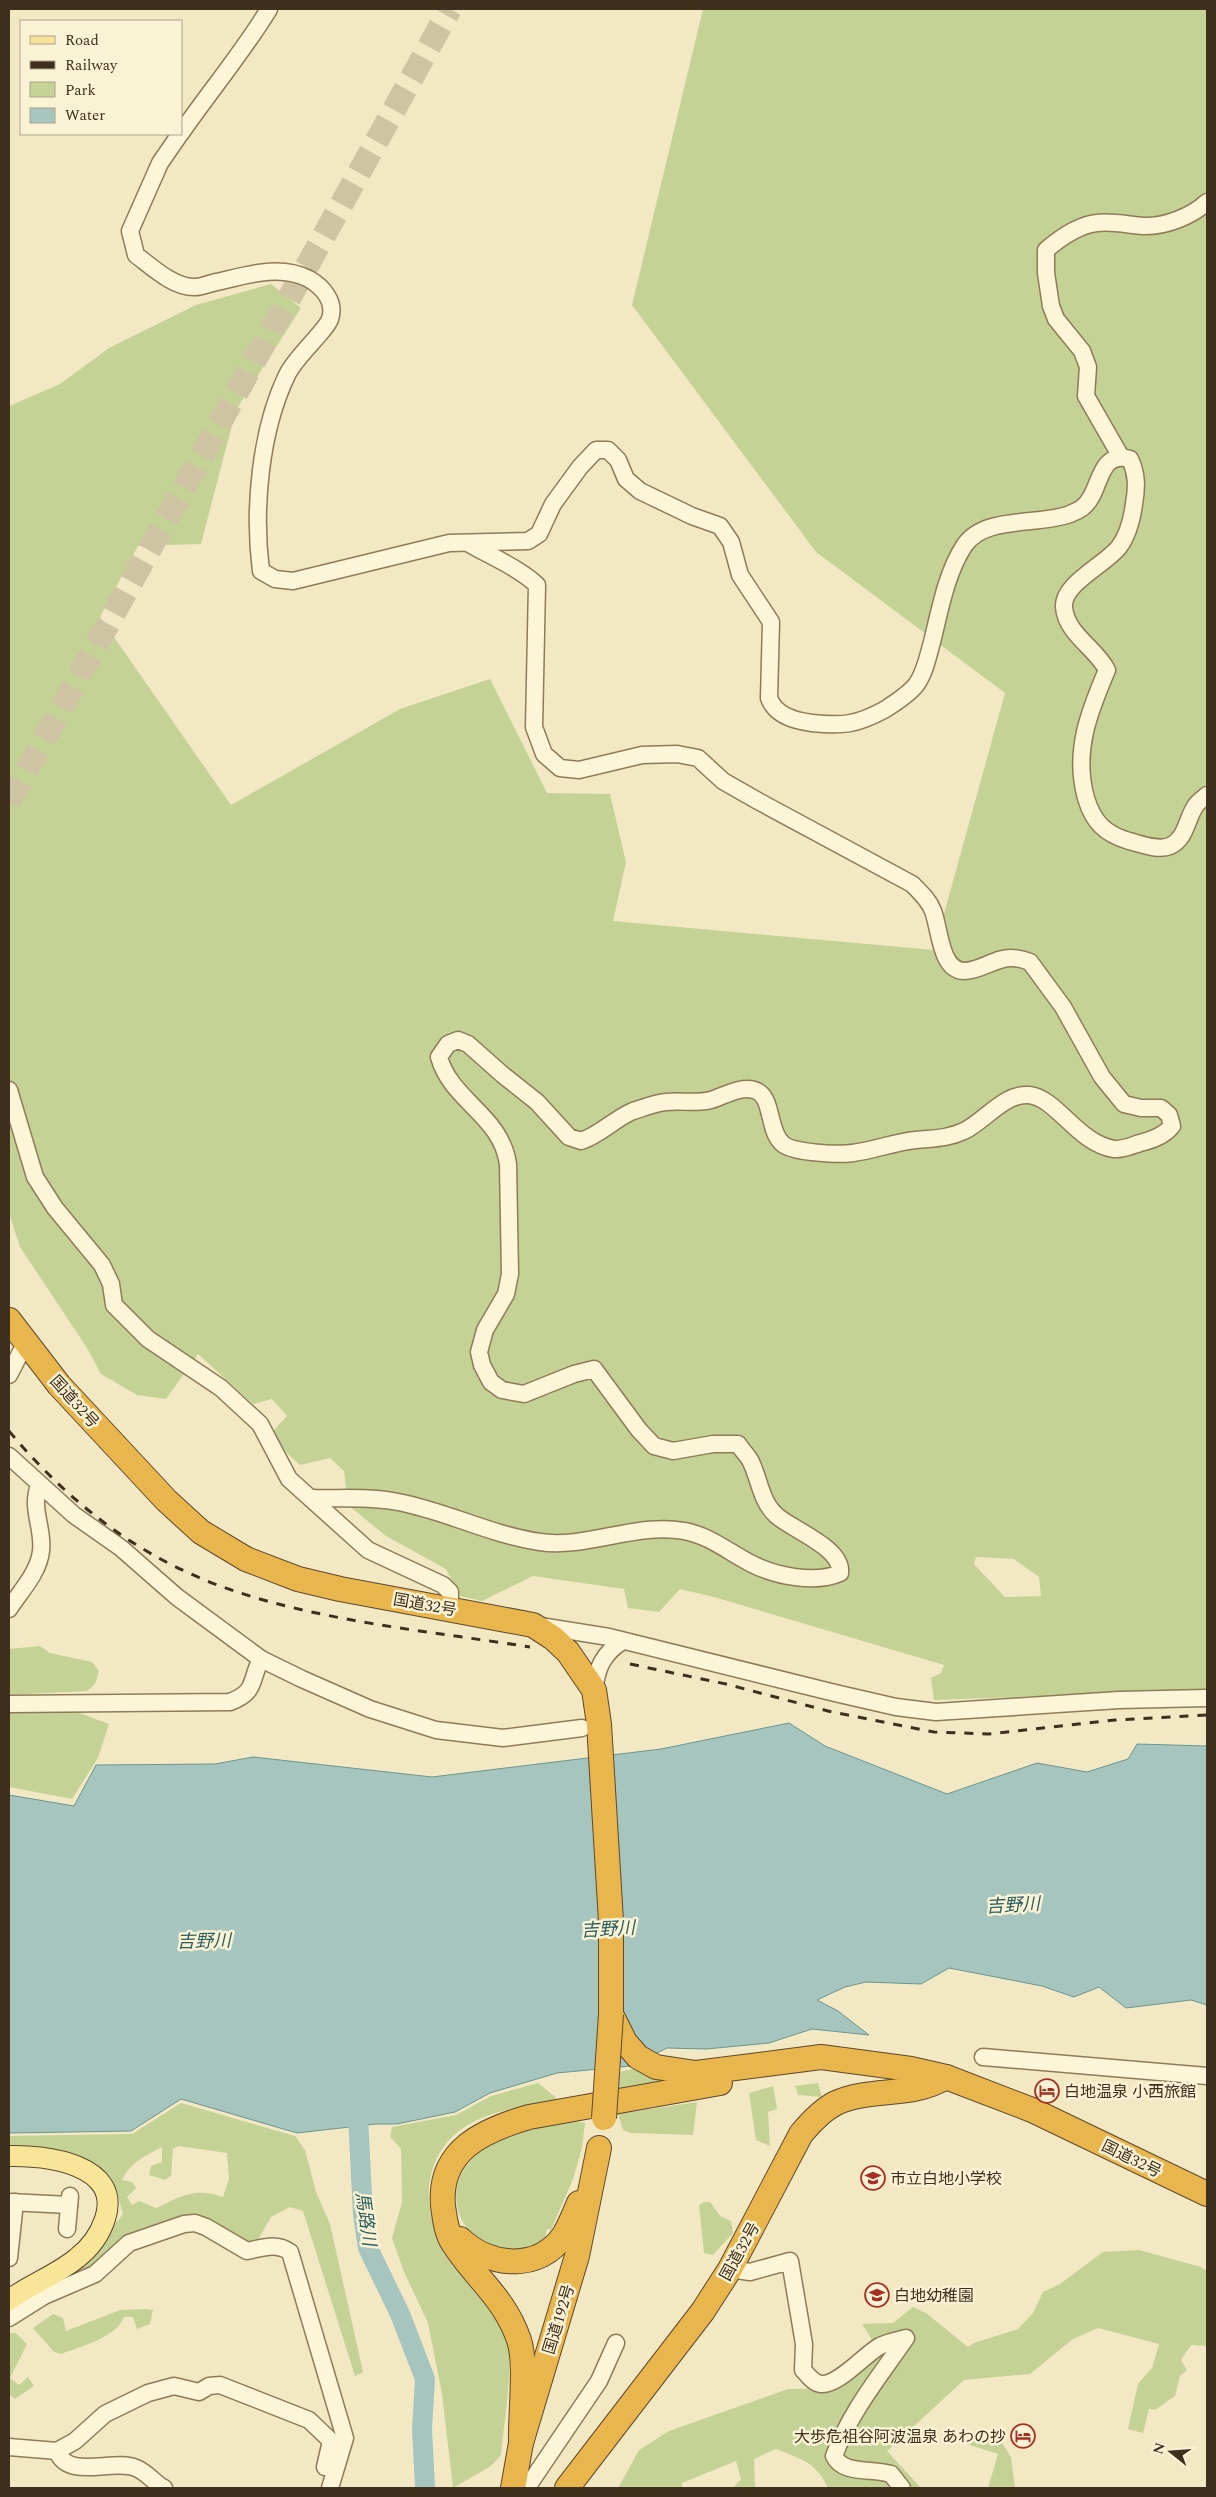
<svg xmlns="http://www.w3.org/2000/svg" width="1216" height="2497" viewBox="0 0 1216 2497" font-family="Spectral,'Noto Sans JP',serif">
<rect width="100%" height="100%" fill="#f2e9c4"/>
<g fill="#c5d296" fill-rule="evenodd">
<path d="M703,9H1207V1690L934,1700L931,1678L941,1673L944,1665L714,1597L680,1589L659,1612L628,1608L624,1589L533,1576L482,1601L460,1596L446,1569L386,1536L348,1505L344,1471L330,1458L300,1465L287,1453L272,1432L287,1416L272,1399L253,1404L198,1354L166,1399L137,1395L101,1374L87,1348L20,1247L9,1213V406L60,384L109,348L196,305L271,284L301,308L236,410L201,544L138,546L100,617L231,805L400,709L490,679L547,793L610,794L626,862L613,921L934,950L1005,693L816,552L632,305ZM976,1557L1014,1559L1039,1577L1041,1596L1005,1597L974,1564Z"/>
<path d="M40,1646L50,1653L92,1662L99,1671L95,1684L87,1691L9,1695V1649Z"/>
<path d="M9,1709H69L109,1724L98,1758L72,1799L9,1787Z"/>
<path d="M633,2069L657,2077L684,2080L619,2092V2072Z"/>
<path d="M538,2083L559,2100C530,2106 495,2109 468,2125C424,2150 418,2208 445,2248C458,2268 474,2286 488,2305C493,2312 501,2319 504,2327C516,2357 504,2422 501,2455L491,2466L453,2488L442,2394L428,2323L404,2272L392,2238L402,2202L401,2149L390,2137L392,2127L456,2115L491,2096Z"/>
<path d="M818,2083L822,2097L798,2095L795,2086Z"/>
<path d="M773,2086L777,2109L768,2112L770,2146L756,2140L749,2093Z"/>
<path d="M697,2102L693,2135L631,2133L623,2130L618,2114Z"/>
<path d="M181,2103L295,2136L305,2150L316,2192L330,2224L363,2372L355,2376L303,2211L290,2207L271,2217L256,2243L249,2245L203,2216L189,2215L120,2240L80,2278L68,2277L69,2272L101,2242L123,2214L117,2193L96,2167L9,2151V2136L132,2134ZM179,2146L227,2153L229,2179L223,2197C194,2187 182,2196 156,2208L139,2201L132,2205L127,2197L136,2188L132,2182L122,2180C131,2162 145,2156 162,2147V2162L151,2166L149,2175L165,2180L171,2176L173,2149Z"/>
<path d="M573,2121L585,2123L582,2148L573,2179L551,2230L547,2229L545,2240C481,2283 408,2187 499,2139C521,2127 549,2125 573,2121Z"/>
<path d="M704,2202H710L720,2216L731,2221L733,2233L713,2255L704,2253L699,2205Z"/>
<path d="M1139,2250L1201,2267L1207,2271V2346L1191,2345L1181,2360L1187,2370L1180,2376L1175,2396L1155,2410L1149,2409L1143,2433L1128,2429L1138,2384L1152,2368L1159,2344L1098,2328L1073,2339L1030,2374L964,2380L887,2451L921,2488H828C816,2462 801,2459 776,2449L754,2459L755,2488H733L741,2479L736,2461L682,2483V2488H618L639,2450L669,2431L788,2389L836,2388L874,2343L862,2324L893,2323L913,2307L926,2313L968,2347L974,2343L1018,2329L1033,2313L1043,2292L1060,2284L1103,2252Z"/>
<path d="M146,2309L153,2310L150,2324L137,2329L133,2317H124C116,2338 81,2346 61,2354L54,2352L33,2328L53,2314L63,2318L66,2331L120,2310Z"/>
<path d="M9,2333H16L27,2344L10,2378L19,2385L28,2377L34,2386L15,2399L9,2394Z"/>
<path d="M972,2438H999L1011,2457L1015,2488H988L998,2454L970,2445Z"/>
</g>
<path fill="#a6c5bf" stroke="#6b958f" d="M789,1723L825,1746L947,1794L1037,1763L1087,1772L1128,1759L1137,1744L1207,1746V2005L1191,2000L1126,2008L1099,1987L1074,1997L1042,1986L949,1968L921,1984L866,1982L845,1987L817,2000L838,2011L869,2035L812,2029L769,2043L706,2049L667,2048L631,2066L557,2073L490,2093L455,2112L397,2124H376L297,2133L181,2099L131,2131L9,2133V1795L74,1806L96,1765L215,1764L253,1757L432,1777L661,1749Z"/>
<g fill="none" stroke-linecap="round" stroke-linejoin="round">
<path stroke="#a6c5bf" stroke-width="20" d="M357,2098L363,2215L368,2248L400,2314L425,2379L422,2429L425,2488"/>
<path stroke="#cec4a3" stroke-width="24" stroke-dasharray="24 12" stroke-linecap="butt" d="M9,802L450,9"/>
<g stroke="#8f7b58" stroke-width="19">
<g id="minor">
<path d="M181,133C210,91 243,52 269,9"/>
<path d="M180,134L160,163L130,231L136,255C152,267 174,288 195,287C202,287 210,283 217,282C247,275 280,264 309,279C323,287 336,302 330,319C326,331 295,357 287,375C260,431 253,510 261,571L275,579L293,581L449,543L528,541L539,534L553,504L580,467L596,450H608L618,460L626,479L640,491L692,516L720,526L731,542L740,575L771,622L769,698C775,715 795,721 812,723C843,726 856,725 884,710C895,703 908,695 916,685C925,673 928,656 932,642C940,610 946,574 964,546C984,515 1039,526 1070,514C1074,512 1080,510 1083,507C1102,493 1096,450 1130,459C1137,474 1137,487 1134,504C1132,519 1128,535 1119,547C1105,565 1062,584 1064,607C1066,634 1096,648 1107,670C1089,712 1073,752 1086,798C1093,822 1105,834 1129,841C1141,844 1158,851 1170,846C1187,838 1186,819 1196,805C1199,801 1204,798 1207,795"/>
<path d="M1121,457L1086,396L1088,367L1082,351L1056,319L1051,306L1046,273V250C1060,238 1078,225 1097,223C1112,221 1129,225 1143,226C1165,227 1192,216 1207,202"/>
<path d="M9,1090L35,1177L55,1208L102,1265L111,1284L114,1305L148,1339L221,1388L260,1424L289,1479L368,1550L443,1585L450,1592V1609"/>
<path d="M9,1375L25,1344"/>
<path d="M9,1456L74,1515L121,1548L177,1597L261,1659L302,1679L370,1709L436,1730L503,1738L582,1728"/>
<path d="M311,1498C339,1499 370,1496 398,1502C446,1511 491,1535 540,1542C586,1549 638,1522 684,1531C709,1535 730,1553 752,1564C776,1576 815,1584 840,1573C843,1548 793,1530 777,1516C760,1501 760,1479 750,1460C747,1455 742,1450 738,1444H713L673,1451L654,1446L639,1430L594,1369L574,1374L524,1394L502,1390L491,1382L482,1365L479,1352L485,1330L506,1294L510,1274L508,1164C501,1115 451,1101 439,1057L448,1044L458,1040L468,1044L503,1075L537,1102L569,1137L581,1141C600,1135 614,1119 633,1111C643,1108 655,1103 666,1102C681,1100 695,1104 711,1100C724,1096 740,1086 754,1090C774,1095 767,1132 783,1144C793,1153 840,1155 853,1153C875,1150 895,1142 916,1140C935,1138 946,1139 964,1131C985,1121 1004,1093 1029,1095C1057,1098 1077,1143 1114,1149C1122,1150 1133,1145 1140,1143C1152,1140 1164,1136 1172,1126L1169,1115L1161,1108H1141L1124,1104L1102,1077L1063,1007L1030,962C1025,960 1018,958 1012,958C996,957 981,971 964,971C940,970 940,929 933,911C929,900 920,892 912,884L758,801L723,781L698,758L677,754L642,755L579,770L560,768L544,754L534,727L537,585C519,568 490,556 468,543"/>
<path d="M9,1609C20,1592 39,1572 41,1551C44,1529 30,1508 39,1486"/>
<path d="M540,1626L609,1637L835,1693L896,1707L936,1712L1119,1700L1207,1698"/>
<path d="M594,1690C597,1668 603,1653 623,1641"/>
<path d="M9,1704L230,1702C257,1692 250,1680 261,1659"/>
<path d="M983,2057L1207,2076"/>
<path d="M9,2202L69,2205"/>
<path d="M67,2229L70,2196"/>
<path d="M9,2258L15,2202"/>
<path d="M730,2269L750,2272L790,2261L804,2344L803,2370C808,2375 813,2383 821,2384C838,2386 865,2354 880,2346C887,2342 898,2340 906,2338C880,2376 850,2412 834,2456C843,2475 872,2468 891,2474L902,2488"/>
<path d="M9,2318L44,2296L95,2274L129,2243L184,2224L195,2223L206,2227L247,2251C262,2248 276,2242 290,2252L345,2438L330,2488"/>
<path d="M9,2447L57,2451L75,2441L105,2414L148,2393L174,2386L199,2392L209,2386L220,2385L309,2420L331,2441L325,2467"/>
<path d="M57,2451C68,2481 114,2458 136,2468C147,2472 154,2483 164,2488"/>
<path d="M528,2486L599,2381L616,2343"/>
</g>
</g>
<g stroke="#5d482c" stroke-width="22">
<path id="major" d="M9,2156C45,2155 123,2164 105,2219C100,2234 90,2248 77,2258C57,2275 30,2284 9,2300"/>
</g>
<g stroke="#5d482c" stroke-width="26">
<g id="highway">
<path d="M9,1320L59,1385L166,1500L201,1532L246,1559L298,1579L340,1589L533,1625L553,1638L568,1652L594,1690L599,1724L611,1921V2014L625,2042L638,2057L656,2067L696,2073L821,2057L911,2069L946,2077L1032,2110L1207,2194"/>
<path d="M460,2239C489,2267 539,2272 564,2235C570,2225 574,2214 579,2203"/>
<path d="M521,2443C520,2415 527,2364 519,2340C504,2297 476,2279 453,2243C446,2232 445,2219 443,2206C438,2150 484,2130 529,2117L720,2083"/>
<path d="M513,2488L521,2443L577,2256L599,2148"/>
<path d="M567,2488L703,2311L730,2269L801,2134C811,2122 822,2110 836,2103C872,2087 912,2098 946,2077"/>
</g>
</g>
<use href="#minor" stroke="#fcf5d8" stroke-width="16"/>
<use href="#major" stroke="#f9e598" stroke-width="20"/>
<use href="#highway" stroke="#e9b54d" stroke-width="24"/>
<g stroke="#3e301d" stroke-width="3" stroke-dasharray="9 9" stroke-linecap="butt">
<path d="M9,1431C59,1491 119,1542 191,1574C290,1619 423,1630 530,1647"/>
<path d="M630,1664L726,1684L828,1711L934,1732L988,1734L1115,1720L1207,1715"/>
</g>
<g stroke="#5d482c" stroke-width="26" stroke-linecap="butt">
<path id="highway-bridge" d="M604,2118L611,2014"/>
</g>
<use href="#highway-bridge" stroke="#e9b54d" stroke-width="24"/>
</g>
<defs>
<g id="hotel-ring" transform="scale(1.25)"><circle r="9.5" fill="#f9f2d4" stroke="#a42f22" stroke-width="1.5"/><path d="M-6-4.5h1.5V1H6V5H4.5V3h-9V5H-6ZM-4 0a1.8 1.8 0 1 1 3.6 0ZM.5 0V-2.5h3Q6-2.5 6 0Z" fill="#a42f22"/></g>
<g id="school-ring" transform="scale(1.25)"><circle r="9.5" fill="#f9f2d4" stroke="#a42f22" stroke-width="1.5"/><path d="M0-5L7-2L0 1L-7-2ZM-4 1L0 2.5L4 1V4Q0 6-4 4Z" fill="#a42f22"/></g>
</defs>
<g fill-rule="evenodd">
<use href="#hotel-ring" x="1047" y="2091"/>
<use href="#school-ring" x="873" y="2178"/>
<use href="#school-ring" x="877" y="2295"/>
<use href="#hotel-ring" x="1023" y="2436"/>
</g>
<g text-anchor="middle" stroke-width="5" stroke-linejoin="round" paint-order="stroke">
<g font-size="16" fill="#3e301d" stroke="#f9f2d4">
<text transform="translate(75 1401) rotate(48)" y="6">国道32号</text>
<text transform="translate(425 1604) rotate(10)" y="6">国道32号</text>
<text transform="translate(1132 2158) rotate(26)" y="6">国道32号</text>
<text transform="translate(739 2251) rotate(-61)" y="6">国道32号</text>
<text transform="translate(558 2319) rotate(-73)" y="6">国道192号</text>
</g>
<g font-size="16" fill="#3e301d" stroke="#f9f2d4" text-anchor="start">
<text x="1064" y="2097">白地温泉 小西旅館</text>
<text x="890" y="2184">市立白地小学校</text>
<text x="894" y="2301">白地幼稚園</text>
<text x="1006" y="2442" text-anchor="end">大歩危祖谷阿波温泉 あわの抄</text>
</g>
<g font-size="18" font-style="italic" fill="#2b5d5f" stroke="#f9f2d4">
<text transform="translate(1013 1905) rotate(-3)" y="6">吉野川</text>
<text transform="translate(608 1929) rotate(-3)" y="6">吉野川</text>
<text transform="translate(204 1941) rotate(-1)" y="6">吉野川</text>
<text transform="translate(366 2219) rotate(82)" y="6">馬路川</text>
</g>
</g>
<rect width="1216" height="2497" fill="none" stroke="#3e301d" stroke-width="20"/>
<rect x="20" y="20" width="162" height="115" fill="#f9f2d4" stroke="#aea48b"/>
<rect x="30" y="36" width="25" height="8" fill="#f9e598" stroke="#aea48b"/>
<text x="65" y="45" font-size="15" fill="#3e301d">Road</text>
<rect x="30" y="61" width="25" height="8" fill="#3e301d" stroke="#aea48b"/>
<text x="65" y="70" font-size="15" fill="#3e301d">Railway</text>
<rect x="30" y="82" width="25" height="15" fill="#c5d296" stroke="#aea48b"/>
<text x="65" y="95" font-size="15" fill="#3e301d">Park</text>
<rect x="30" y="108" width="25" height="15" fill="#a6c5bf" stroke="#aea48b"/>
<text x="65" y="120" font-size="15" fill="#3e301d">Water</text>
<g transform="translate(1171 2452) rotate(287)" stroke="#f9f2d4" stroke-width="4" paint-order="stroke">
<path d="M0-4L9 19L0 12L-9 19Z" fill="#3e301d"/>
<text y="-8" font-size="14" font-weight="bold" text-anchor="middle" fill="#3e301d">N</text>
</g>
</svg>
